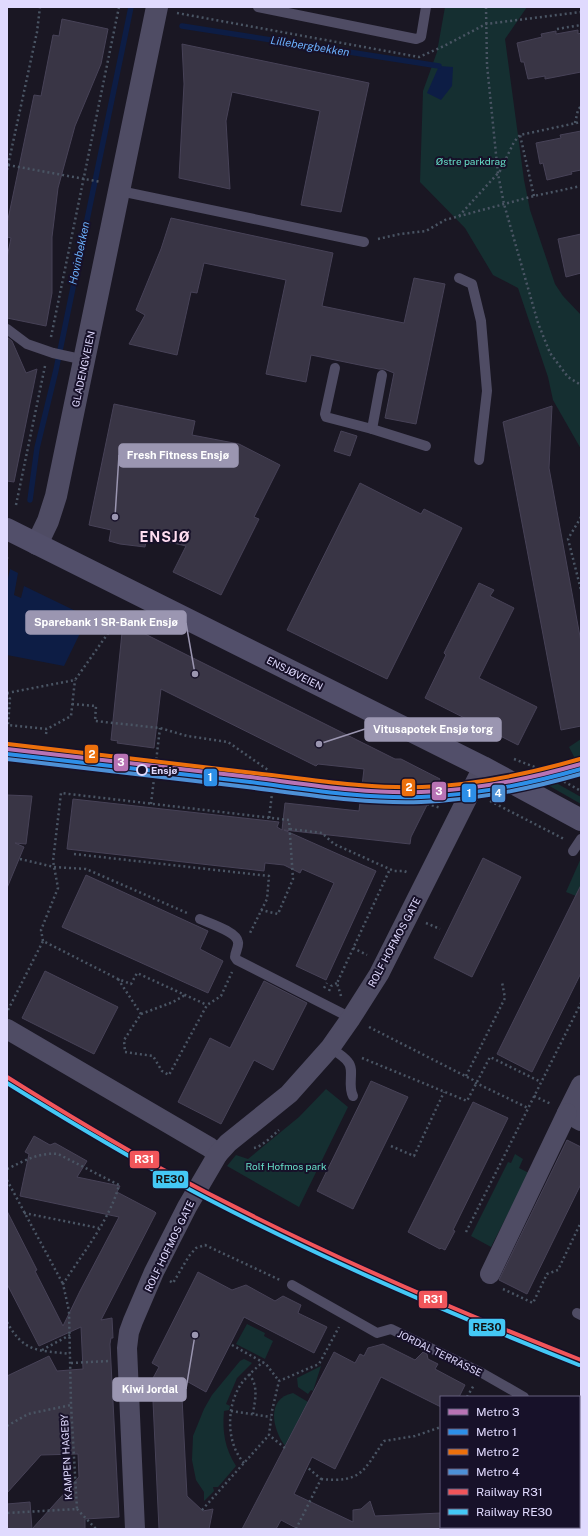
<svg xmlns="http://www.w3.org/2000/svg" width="588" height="1536" viewBox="0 0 588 1536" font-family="'Public Sans',sans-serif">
<rect width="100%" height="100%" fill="#1a1723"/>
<g fill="#152f31">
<path d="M445,7H527L505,39L524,180L530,210L555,284L563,296L581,315V449L553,400L548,377L518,288L493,275L465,228L420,182L423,91L437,52Z"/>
<path d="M581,739V770L569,747Z"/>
<path d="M542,775L581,797V804L539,780Z"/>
<path d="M581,858V898L566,892Z"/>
<path d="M326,1089L348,1107L299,1207L227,1166L236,1155L248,1159L299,1117Z"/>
<path d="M515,1154L523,1159L519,1168L529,1173L491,1247L471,1236L508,1162L511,1163Z"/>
<path d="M247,1324L265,1333L264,1336L273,1341L265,1359L236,1344Z"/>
<path d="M244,1359L252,1363L237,1378L226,1404L230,1406L229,1410L224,1411C222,1431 225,1449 236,1466L218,1487H213L214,1491L204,1501V1492L196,1480L192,1460L193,1436L204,1409L212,1395L240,1361Z"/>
<path d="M321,1366L313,1391L311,1390L308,1394L298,1387L297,1378Z"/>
<path d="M293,1393L308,1402L285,1446C273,1430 265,1399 293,1393Z"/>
</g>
<g fill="#0d1d45">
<path d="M439,66L453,67L452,86L441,100L427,93Z"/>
<path d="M10,569L18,573L14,595L21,598L24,586L88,617L64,666L7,655V583Z"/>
</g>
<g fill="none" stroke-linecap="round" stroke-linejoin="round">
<g stroke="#0d1d45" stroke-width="5.5">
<path d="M182,26L439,66"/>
<path d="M30,500L37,448L56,370L131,7"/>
</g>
</g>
<g fill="#393545" stroke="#474257">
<path d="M62,19L108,29L101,64L75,126L58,188L52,237V293L46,326L7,318V258L11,238L7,237V224L34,95L41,96L53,35L59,36Z"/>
<path d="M578,30V34L581,33V72L545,79V76L528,79L524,62H521L517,43L542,37L541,34L556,31V34Z"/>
<path d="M182,44L369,83L341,212L301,205L320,111L232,92L226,121L230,189L179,178L184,84Z"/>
<path d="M581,131V170L571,172L572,174L547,180L543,163L540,164L536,143L561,138L560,135Z"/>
<path d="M171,218L333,253L322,306L404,323L414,278L445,284L416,424L385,418L394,373L384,369H379L311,355L306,382L266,374L286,280L204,263L197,293L191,292L177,355L129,344L145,315L136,310L161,249Z"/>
<path d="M581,234V273L566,277L558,239Z"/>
<path d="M7,337L12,341L26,373L37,369L14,482L7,481Z"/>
<path d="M114,404L195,421L192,435L239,444L280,465L254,517L259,519L221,595L173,572L186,546L147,537L145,547L120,544L109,541L111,530L89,525Z"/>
<path d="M552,406L549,468L581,642V726L561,730L503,422Z"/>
<path d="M341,431L357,436L350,456L334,451Z"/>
<path d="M360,483L421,514L424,509L462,528L387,679L287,630Z"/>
<path d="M479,583L494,590L490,596L514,608L479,678L537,707L518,745L425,698L446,655L444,653Z"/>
<path d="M123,623L395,759H401L440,779L411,837L410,844L284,830L376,871L326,980L296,966L334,883L302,869L300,873L284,865L265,863L264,871L67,849L73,799L279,822L277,827L282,830L285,803L359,811L364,769L318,764L316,766L161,689L154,748L117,743L118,741L111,740Z"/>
<path d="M7,795L32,796L26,844L15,843L24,847L7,888Z"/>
<path d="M483,858L521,877L472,977L434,958Z"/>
<path d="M86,875L208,931L200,949L223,961L208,993L62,927Z"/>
<path d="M581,885V973L532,1072L497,1054Z"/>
<path d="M45,971L118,1007L94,1054L22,1018Z"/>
<path d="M264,981L307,1003L273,1070L254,1060L221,1124L178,1102L210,1038L230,1048Z"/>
<path d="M371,1081L408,1097L353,1209L317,1191Z"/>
<path d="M473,1102L508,1118L453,1230L455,1231L445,1250L441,1248L440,1249L408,1232Z"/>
<path d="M34,1136L50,1145L55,1143L87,1161L77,1177L120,1186L117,1192L155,1212L156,1213L101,1320L112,1318L113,1338H111L110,1344L119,1517L85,1519V1529H7V1504L30,1502L32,1529L79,1477L78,1454L41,1455L7,1493V1376L49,1356L57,1371L83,1369L81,1327L39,1346L7,1284V1211L37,1270L35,1271L63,1326L80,1291L119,1217L20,1196L29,1154L25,1152Z"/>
<path d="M567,1140L581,1147V1184L527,1294L499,1280Z"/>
<path d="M198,1272L232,1290L246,1285L275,1301L283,1296L301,1305L298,1313L327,1327L314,1353L244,1317L206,1392L181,1378L187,1496L203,1511L213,1509L209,1529H159L152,1380L159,1367L152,1363Z"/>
<path d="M383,1344L415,1360L423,1352L427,1354L428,1359L438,1364L435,1369L465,1385L459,1397H441V1407L381,1377L335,1469L312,1457L294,1494L353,1522V1510L361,1509L370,1501L375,1516L441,1513V1529H298L281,1520L276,1529H242L334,1352L355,1363L360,1354L364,1356L368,1348Z"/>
</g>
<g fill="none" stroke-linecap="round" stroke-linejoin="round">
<g stroke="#4a5564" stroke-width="2.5" stroke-dasharray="2 3" stroke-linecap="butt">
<path d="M486,7L487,65L498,174L504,204L538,323L550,353L568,377L581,385"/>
<path d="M177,13L419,57L444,46L486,24L581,12"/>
<path d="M557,29L581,25"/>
<path d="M575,123L578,110L581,106"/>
<path d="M8,165L101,182"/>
<path d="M7,170L37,32L40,7"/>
<path d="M534,196L520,135L581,122"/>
<path d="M459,216L500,171L514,142L520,135"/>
<path d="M378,239L400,234L426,231L445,220L534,196L581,186"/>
<path d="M51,337L119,7"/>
<path d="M16,505L45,366"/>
<path d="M581,517L568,539L581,590"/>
<path d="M7,559V557"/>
<path d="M7,693L75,680L121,615"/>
<path d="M7,693L10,699L8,725L47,729L71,716L75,680"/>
<path d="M72,704L96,706L95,721L160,728L187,736L228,742L268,770L273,786L361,796"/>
<path d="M46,734L47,729"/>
<path d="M514,759L545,771L581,791"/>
<path d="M490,801L564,839"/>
<path d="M151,804L160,728"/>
<path d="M427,804L441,808"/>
<path d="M269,818L273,786"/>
<path d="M290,829L322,833L334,844L394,871H404L409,873"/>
<path d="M74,854L269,876L267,899L250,933"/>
<path d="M20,859L54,867L86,869L187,913"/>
<path d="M426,923L440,929"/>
<path d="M43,941L41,930L58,888L53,861L61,793L289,820L293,879L278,914L261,910"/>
<path d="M353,948L367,955"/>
<path d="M118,979L141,1014L124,1040L125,1052L153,1056L162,1071L169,1075L207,1005L221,996L232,972"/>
<path d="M324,988L327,983"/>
<path d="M329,991L331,986L337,983"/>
<path d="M341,996L337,983L390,869"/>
<path d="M8,1010L43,941L118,979L131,984L137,973L207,1005"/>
<path d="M141,1014L173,1002L185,995"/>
<path d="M369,1027L473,1080L476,1083L528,1108"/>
<path d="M362,1058L467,1101L490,1057L541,1082"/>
<path d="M466,1076L505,998L502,982"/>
<path d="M534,1096L551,1104"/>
<path d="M391,1146L414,1156L444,1092"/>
<path d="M254,1148C263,1146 272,1136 279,1130"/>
<path d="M7,1169C24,1161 39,1152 58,1154L119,1185C110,1220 82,1254 63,1284L69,1311L71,1405L77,1509L7,1513"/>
<path d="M7,1180L63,1284"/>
<path d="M24,1213L99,1228"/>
<path d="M466,1232L581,1003"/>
<path d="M170,1281L173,1283L189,1256L196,1248L205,1245L280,1280"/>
<path d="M503,1289L533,1303L547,1274L558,1270L581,1222"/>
<path d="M7,1322C24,1353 38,1350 70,1354"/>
<path d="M232,1345L266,1364L279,1381"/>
<path d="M42,1350L70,1335"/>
<path d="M71,1363L109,1361"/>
<path d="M249,1374C259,1387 255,1399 253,1414"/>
<path d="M467,1397L474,1385"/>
<path d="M231,1411L271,1417"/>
<path d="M7,1426L28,1414L71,1405"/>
<path d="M285,1448L269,1435L272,1411L279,1381L319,1364L339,1327"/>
<path d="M244,1463C226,1443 226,1407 241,1384C247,1376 255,1369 263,1362"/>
<path d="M321,1479C362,1483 363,1471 384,1441L415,1436L441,1427"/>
<path d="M77,1509L96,1529"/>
<path d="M202,1510L269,1435"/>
<path d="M296,1529L321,1479L307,1467"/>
</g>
<g stroke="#4f4c64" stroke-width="10">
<path d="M258,7L416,39L421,37L426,7"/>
<path d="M120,191L364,242"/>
<path d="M459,278L472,284L481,321L487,391L479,460"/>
<path d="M7,329L27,344L53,353L85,360"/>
<path d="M335,368L325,414L326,417L372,429L426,446"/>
<path d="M372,429L382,375"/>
<path d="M573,851L581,839"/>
<path d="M200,919C209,923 237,932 238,942C239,947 235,952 235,957L237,960L351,1018"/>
<path d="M330,1048C336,1052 344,1056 348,1062C355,1070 347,1085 353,1096"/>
<path d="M292,1285L377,1333L391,1329L482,1373L524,1397"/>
<path d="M577,1313L581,1315"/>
<path d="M496,1529L497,1527"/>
</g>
<g stroke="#4f4c64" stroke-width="20">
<path d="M7,1029L209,1147L218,1154"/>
<path d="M581,1085L567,1113L581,1121"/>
<path d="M490,1274L567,1113"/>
<path d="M135,1529L127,1348L129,1332L133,1321L154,1272L187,1207L218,1154L228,1143L289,1094L330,1048L351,1018L379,974L483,767"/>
</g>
<path stroke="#4f4c64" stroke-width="22" d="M37,544L48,521L56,496L157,7"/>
<path stroke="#524f6a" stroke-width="22" d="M7,529L483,767L581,820"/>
<g stroke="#171129" stroke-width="7">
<path id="rail-1" d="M7,1077C58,1109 109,1140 162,1169C297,1242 438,1304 581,1360"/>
</g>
<g stroke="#171129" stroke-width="7">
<path id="rail-2" d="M7,1083C57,1114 107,1144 159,1173C294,1247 436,1308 579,1365"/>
</g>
<use href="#rail-1" stroke="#f1555a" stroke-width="4"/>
<use href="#rail-2" stroke="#44c8f5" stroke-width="4"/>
<g stroke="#171129" stroke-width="7">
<path id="metro-1" d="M7,749C88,759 169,768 250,777C306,784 364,794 421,792C475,790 529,779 581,764"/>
</g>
<g stroke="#171129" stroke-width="7">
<path id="metro-2" d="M7,754C88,764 169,773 250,782C306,789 364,799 421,797C475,795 529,784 581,769"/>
</g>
<g stroke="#171129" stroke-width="7">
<path id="metro-3" d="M8,744C90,754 172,763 254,773C310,779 366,789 422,787C476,785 528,774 580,759"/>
</g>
<g stroke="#171129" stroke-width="7">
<path id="metro-4" d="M7,759C87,769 167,777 247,787C304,794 363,804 421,802C475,800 529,789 581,774"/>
</g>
<use href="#metro-1" stroke="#b873b5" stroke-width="4"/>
<use href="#metro-2" stroke="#2d8fe8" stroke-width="4"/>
<use href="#metro-3" stroke="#ec700c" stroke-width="4"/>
<use href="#metro-4" stroke="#4d90d6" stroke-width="4"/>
</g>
<circle fill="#171129" stroke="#e0dafe" stroke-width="2" cx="142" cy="770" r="5"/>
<g text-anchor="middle" stroke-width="4" stroke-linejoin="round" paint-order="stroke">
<g font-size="10" fill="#66dec7" stroke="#171129">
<text x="471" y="165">Østre parkdrag</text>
<text x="286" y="1170">Rolf Hofmos park</text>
</g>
<g font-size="10" fill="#e0dafe" stroke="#171129">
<text transform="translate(83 369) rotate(-78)" y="4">GLADENGVEIEN</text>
<text transform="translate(295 673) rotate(27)" y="4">ENSJØVEIEN</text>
<text transform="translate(394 942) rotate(-62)" y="4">ROLF HOFMOS GATE</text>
<text transform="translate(169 1246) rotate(-64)" y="4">ROLF HOFMOS GATE</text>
<text transform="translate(440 1353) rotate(26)" y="4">JORDAL TERRASSE</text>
<text transform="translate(66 1457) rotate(-93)" y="4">KAMPEN HAGEBY</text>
</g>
<g font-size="10" font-weight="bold" fill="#e0dafe" stroke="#171129" text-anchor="start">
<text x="151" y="774">Ensjø</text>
</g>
<g font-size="11" font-style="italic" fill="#6bb0fc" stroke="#171129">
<text transform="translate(310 46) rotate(9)" y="4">Lillebergbekken</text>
<text transform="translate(79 253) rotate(-78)" y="4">Hovinbekken</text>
</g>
<g font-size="14" font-weight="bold" letter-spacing="1" fill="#fedcf0" stroke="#171129">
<text x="165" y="542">ENSJØ</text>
</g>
</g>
<path fill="none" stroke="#9b96b1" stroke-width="1.5" d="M115 517L119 455M195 674L186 623M319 744L365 729M195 1335L186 1389"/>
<g fill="#9b96b1" stroke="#171129" stroke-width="1.5">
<circle cx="115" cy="517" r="4"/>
<circle cx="195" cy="674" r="4"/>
<circle cx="319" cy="744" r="4"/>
<circle cx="195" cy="1335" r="4"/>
</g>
<g fill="#9b96b1" stroke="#9b96b1" stroke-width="1.5">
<rect x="119" y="444" width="119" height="23" rx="4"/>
<rect x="26" y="611" width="160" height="23" rx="4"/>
<rect x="365" y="718" width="136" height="23" rx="4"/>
<rect x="113" y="1378" width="73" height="23" rx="4"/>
</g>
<g font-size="11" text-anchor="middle" font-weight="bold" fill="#fff">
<text x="178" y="459">Fresh Fitness Ensjø</text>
<text x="106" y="626">Sparebank 1 SR-Bank Ensjø</text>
<text x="433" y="733">Vitusapotek Ensjø torg</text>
<text x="150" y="1393">Kiwi Jordal</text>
</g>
<g stroke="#171129" stroke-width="1.5">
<rect x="84" y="744" width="15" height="20" rx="4" fill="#ec700c"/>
<rect x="113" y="753" width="16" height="19" rx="4" fill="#b873b5"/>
<rect x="203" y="768" width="15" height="19" rx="4" fill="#2d8fe8"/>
<rect x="401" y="778" width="15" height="19" rx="4" fill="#ec700c"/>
<rect x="431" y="781" width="16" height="20" rx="4" fill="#b873b5"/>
<rect x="461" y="783" width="16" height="20" rx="4" fill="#2d8fe8"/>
<rect x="491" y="784" width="15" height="19" rx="4" fill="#4d90d6"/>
<rect x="129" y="1150" width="31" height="19" rx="4" fill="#f1555a"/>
<rect x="152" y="1170" width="37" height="19" rx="4" fill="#44c8f5"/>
<rect x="418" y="1290" width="30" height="19" rx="4" fill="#f1555a"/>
<rect x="468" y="1318" width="38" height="19" rx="4" fill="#44c8f5"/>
</g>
<g font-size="11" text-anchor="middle" font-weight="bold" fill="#fff">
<text x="92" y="758">2</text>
<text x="121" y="766">3</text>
<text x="210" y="781">1</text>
<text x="409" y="791">2</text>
<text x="439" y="795">3</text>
<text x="469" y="797">1</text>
<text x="498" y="797">4</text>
<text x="144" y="1163">R31</text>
<text x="433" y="1303">R31</text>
</g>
<g font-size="11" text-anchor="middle" font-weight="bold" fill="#111">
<text x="170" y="1183">RE30</text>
<text x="487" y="1331">RE30</text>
</g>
<rect width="588" height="1536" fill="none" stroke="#e0dafe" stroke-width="16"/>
<rect x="440" y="1396" width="140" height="132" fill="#171129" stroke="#67617e"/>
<rect x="448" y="1409" width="20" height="6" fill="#b873b5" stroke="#67617e"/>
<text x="476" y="1416" font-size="12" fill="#e0dafe">Metro 3</text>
<rect x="448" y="1429" width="20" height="6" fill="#2d8fe8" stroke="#67617e"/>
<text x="476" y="1436" font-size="12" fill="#e0dafe">Metro 1</text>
<rect x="448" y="1449" width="20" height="6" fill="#ec700c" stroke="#67617e"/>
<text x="476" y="1456" font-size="12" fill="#e0dafe">Metro 2</text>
<rect x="448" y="1469" width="20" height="6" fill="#4d90d6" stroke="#67617e"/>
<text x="476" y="1476" font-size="12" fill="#e0dafe">Metro 4</text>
<rect x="448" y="1489" width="20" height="6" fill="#f1555a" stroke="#67617e"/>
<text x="476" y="1496" font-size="12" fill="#e0dafe">Railway R31</text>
<rect x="448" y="1509" width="20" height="6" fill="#44c8f5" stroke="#67617e"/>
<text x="476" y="1516" font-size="12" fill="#e0dafe">Railway RE30</text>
</svg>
